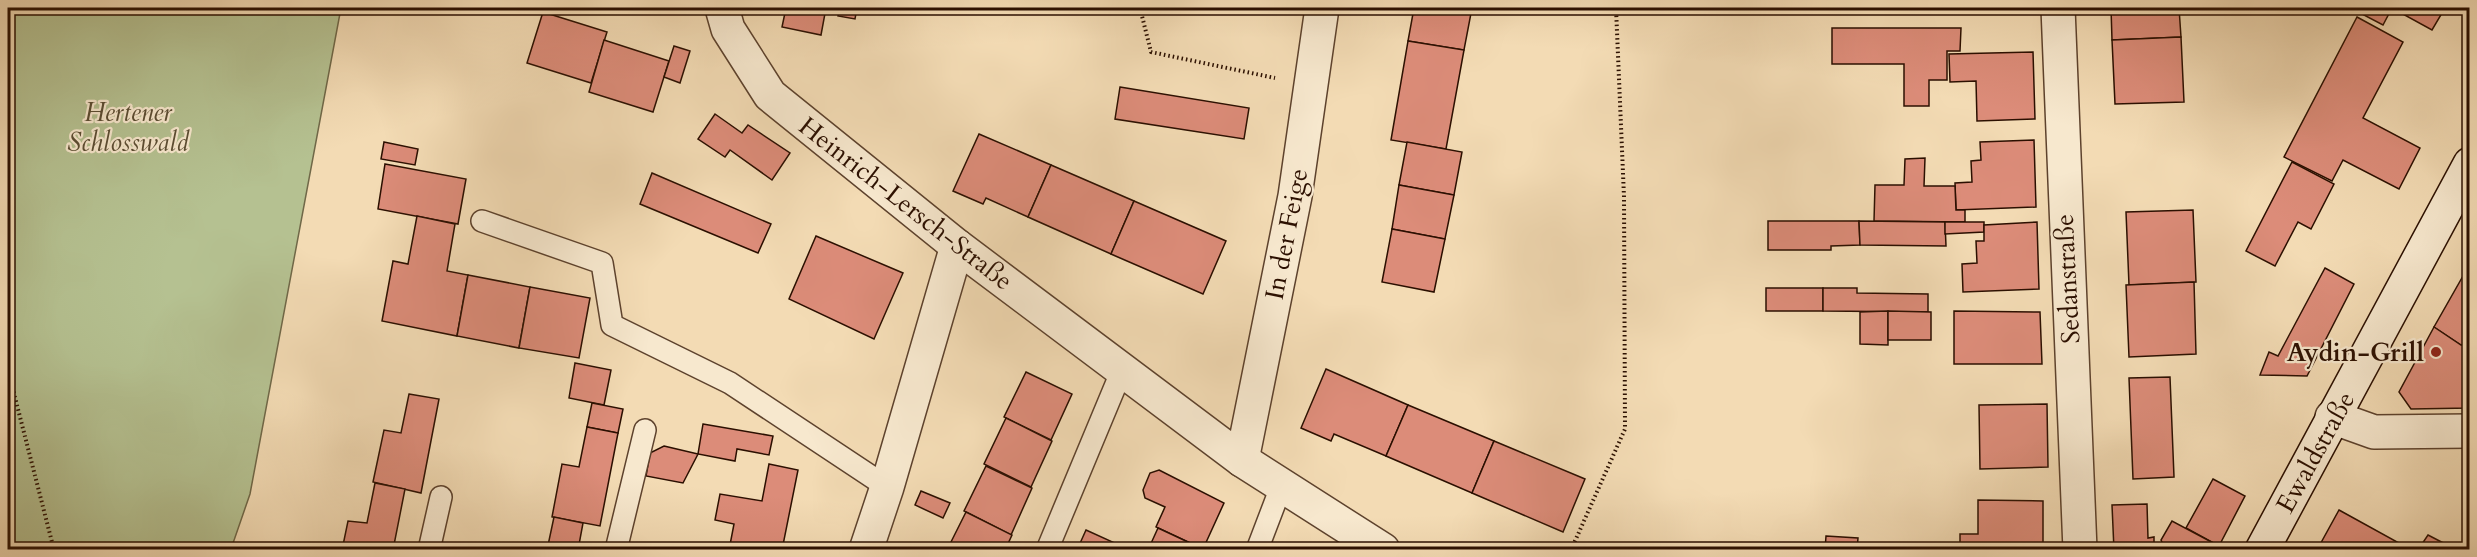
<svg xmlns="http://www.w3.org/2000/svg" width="2477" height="557" viewBox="0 0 2477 557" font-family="Cardo,serif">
<rect width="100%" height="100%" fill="#f3dbb4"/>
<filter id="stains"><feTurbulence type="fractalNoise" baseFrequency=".00333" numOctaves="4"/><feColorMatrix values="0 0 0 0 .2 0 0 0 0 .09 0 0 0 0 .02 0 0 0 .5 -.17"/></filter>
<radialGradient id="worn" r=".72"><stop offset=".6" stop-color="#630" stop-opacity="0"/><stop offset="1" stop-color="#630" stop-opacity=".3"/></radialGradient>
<path fill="#b5c191" stroke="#706848" stroke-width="1.5" d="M8,8H341L250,494L231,549H8Z"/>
<g fill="#dc8c79" stroke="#2b0f00" stroke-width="1.5">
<path d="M786,8H826L821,35L782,27Z"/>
<path d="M840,8H857L855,19L838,16Z"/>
<path d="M1206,8H1236L1235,14Z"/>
<path d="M1414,8H1472L1464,50L1408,41Z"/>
<path d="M2111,8H2179L2181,37L2112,40Z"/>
<path d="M2363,8H2445L2432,30L2392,8L2383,25L2360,13Z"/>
<path d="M543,12L607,32L591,83L527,63Z"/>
<path d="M2357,17L2403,42L2363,118L2420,148L2399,189L2343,160L2332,181L2284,157Z"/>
<path d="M1832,28H1961L1960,51H1947V80H1929V106H1904V64H1832Z"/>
<path d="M2181,37L2184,102L2115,104L2112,40Z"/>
<path d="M604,40L669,61L653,112L589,92Z"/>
<path d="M1408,41L1464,50L1446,149L1391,140Z"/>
<path d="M674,46L690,51L680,83L664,77Z"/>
<path d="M2033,52L2035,119L1977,121L1976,81L1950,82L1949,54Z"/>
<path d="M1120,87L1249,108L1244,139L1115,119Z"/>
<path d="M715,114L742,133L748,125L790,153L772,180L730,150L725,157L698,139Z"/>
<path d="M979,134L1051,165L1028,217L986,198L983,204L953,191Z"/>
<path d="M2034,140L2036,207L1956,210L1955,183L1972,182L1971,161L1981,160L1980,142Z"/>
<path d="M384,142L418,149L415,165L381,159Z"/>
<path d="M1407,142L1462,152L1454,195L1399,185Z"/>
<path d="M1925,158L1924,186H1955L1956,210H1965V222L1874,221L1875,185H1904L1905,159Z"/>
<path d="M2292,162L2334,184L2311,229L2298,222L2275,266L2246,251Z"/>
<path d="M385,164L466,179L458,224L378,209Z"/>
<path d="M1051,165L1134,201L1111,254L1028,217Z"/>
<path d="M652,173L771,224L758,253L640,204Z"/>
<path d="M1399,185L1454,195L1445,239L1392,229Z"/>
<path d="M1134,201L1226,241L1203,294L1111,254Z"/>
<path d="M2193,210L2196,282L2129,285L2126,212Z"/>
<path d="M417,216L455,224L447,271L468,275L457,336L382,321L393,261L408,264Z"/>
<path d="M1768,221H1859L1860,245L1831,246V250H1768Z"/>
<path d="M1859,221L1945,222L1946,246L1860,245Z"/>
<path d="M1945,222H1984V232L1945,234Z"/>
<path d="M2037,222L2039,289L1963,292L1962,264L1977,263L1976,241H1984V225Z"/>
<path d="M1392,229L1445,239L1434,292L1382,282Z"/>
<path d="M816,236L903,273L874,339L789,299Z"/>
<path d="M2325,268L2354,284L2307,376L2260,375L2269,352L2278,356Z"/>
<path d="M2467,269H2470V346L2461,345L2434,327Z"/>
<path d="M468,275L530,287L519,348L457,336Z"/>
<path d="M2194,282L2196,354L2129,357L2126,285Z"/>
<path d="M530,287L590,298L579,358L519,348Z"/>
<rect x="1766" y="288" width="57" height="23"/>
<path d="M1823,288H1857V293L1928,294V312L1823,311Z"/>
<path d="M1888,311V345L1860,344V312Z"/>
<path d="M1888,311L1931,312V340H1888Z"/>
<path d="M1954,311L2040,312L2042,364H1954Z"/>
<path d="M2434,327L2461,345L2470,346V408L2411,409L2399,392Z"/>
<path d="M575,363L611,370L604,405L569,398Z"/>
<path d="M1326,369L1408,405L1386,456L1334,434L1331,441L1301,428Z"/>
<path d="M1026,372L1072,394L1051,440L1004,417Z"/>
<path d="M2170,377L2174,477L2133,479L2129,378Z"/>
<path d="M409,394L439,399L421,493L373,482L384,430L401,433Z"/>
<path d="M592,403L623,409L618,433L587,427Z"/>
<path d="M2047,404L2048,467L1980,469L1979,405Z"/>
<path d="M1408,405L1494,441L1472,493L1386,456Z"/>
<path d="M1006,418L1052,441L1031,487L984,464Z"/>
<path d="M703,424L773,436L769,455L737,449L735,461L698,454Z"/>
<path d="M587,427L618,433L600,526L552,517L562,464L579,467Z"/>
<path d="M1494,441L1585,479L1563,532L1472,493Z"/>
<path d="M664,446L698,454L683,483L646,476L650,453Z"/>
<path d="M769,464L798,470L782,550H729L734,524L715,520L720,494L762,501Z"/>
<path d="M986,466L1032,488L1011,535L964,511Z"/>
<path d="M1159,470L1224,503L1203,549L1156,527L1165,507L1145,498L1143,490L1150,473Z"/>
<path d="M2213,479L2245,496L2219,546L2186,528Z"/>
<path d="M375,483L405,489L393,550H342L348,521L367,523Z"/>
<path d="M921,491L950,503L943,518L915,505Z"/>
<path d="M1978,500L2043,501V550H1960V534H1978Z"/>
<path d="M2147,504L2148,538L2154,537V549L2165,548L2161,540L2172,521L2219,546L2217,550H2114L2112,505Z"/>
<path d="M2339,510L2399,543L2395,550H2317Z"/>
<path d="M966,512L1012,535L1005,550H947Z"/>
<path d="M554,517L583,523L578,550H547Z"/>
<path d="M1158,528L1203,549V550H1148Z"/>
<path d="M1086,530L1117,544L1114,550H1077Z"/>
<path d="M2428,535L2453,548L2418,550Z"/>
<path d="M1826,536L1858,538L1857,550H1825Z"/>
</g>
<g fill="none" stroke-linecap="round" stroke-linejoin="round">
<g stroke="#5d422d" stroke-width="24">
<g id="lane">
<path d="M482,221L602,263L612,325L730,383L887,487"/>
<path d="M429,550L441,497"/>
<path d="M616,550L645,430"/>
<path d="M1047,550L1122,370"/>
<path d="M1257,550L1281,487"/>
</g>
</g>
<g stroke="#5d422d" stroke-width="36">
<g id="street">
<path d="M722,8L728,29L770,95L957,246L1242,460L1383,550"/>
<path d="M2058,8L2080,550"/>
<path d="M2332,417L2374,432L2470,431"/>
<path d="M1242,460L1295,196L1322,8"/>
<path d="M866,550L887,487L957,246"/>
</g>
</g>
<g stroke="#2b0f00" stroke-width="36">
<path id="secondary" d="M2262,550L2470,164"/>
</g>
<g stroke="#2b0f00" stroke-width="4" stroke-dasharray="1.5 3" stroke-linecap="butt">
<path d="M1140,8L1151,52L1275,78"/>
<path d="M8,370L54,550"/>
<path d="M1571,550L1625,429L1624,197L1616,8"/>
</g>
<use href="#lane" stroke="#f7e8ce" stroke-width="21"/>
<use href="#street" stroke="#f7e8ce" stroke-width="33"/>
<use href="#secondary" stroke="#f7e8ce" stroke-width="33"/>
</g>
<circle fill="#8f2418" stroke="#f7e8ce" stroke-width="2" cx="2436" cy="352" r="6"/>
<g text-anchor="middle" stroke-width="4.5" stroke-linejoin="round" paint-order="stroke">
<g font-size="26" font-style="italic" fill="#5b4d33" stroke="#f7e8ce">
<text x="128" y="121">Hertener<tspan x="128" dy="30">Schlosswald</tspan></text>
</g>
<g font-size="26" fill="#2b0f00" stroke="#f7e8ce">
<text transform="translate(906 203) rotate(38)" y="9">Heinrich-Lersch-Straße</text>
<text transform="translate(1286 234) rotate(-79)" y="9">In der Feige</text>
<text transform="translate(2067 279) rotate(-93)" y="9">Sedanstraße</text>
<text transform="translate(2315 452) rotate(-61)" y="9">Ewaldstraße</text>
</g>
<g font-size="26" font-weight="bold" fill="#2b0f00" stroke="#f7e8ce" text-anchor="end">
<text x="2424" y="361">Aydin-Grill</text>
</g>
</g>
<rect width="2477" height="557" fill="none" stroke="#f3dbb4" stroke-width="30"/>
<rect x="9" y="9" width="2459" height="539" fill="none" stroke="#2b0f00" stroke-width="3"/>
<rect x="15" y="15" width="2447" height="527" fill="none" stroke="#2b0f00" stroke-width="1.5"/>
<rect width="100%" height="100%" filter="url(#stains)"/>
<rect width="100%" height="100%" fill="url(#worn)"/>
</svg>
